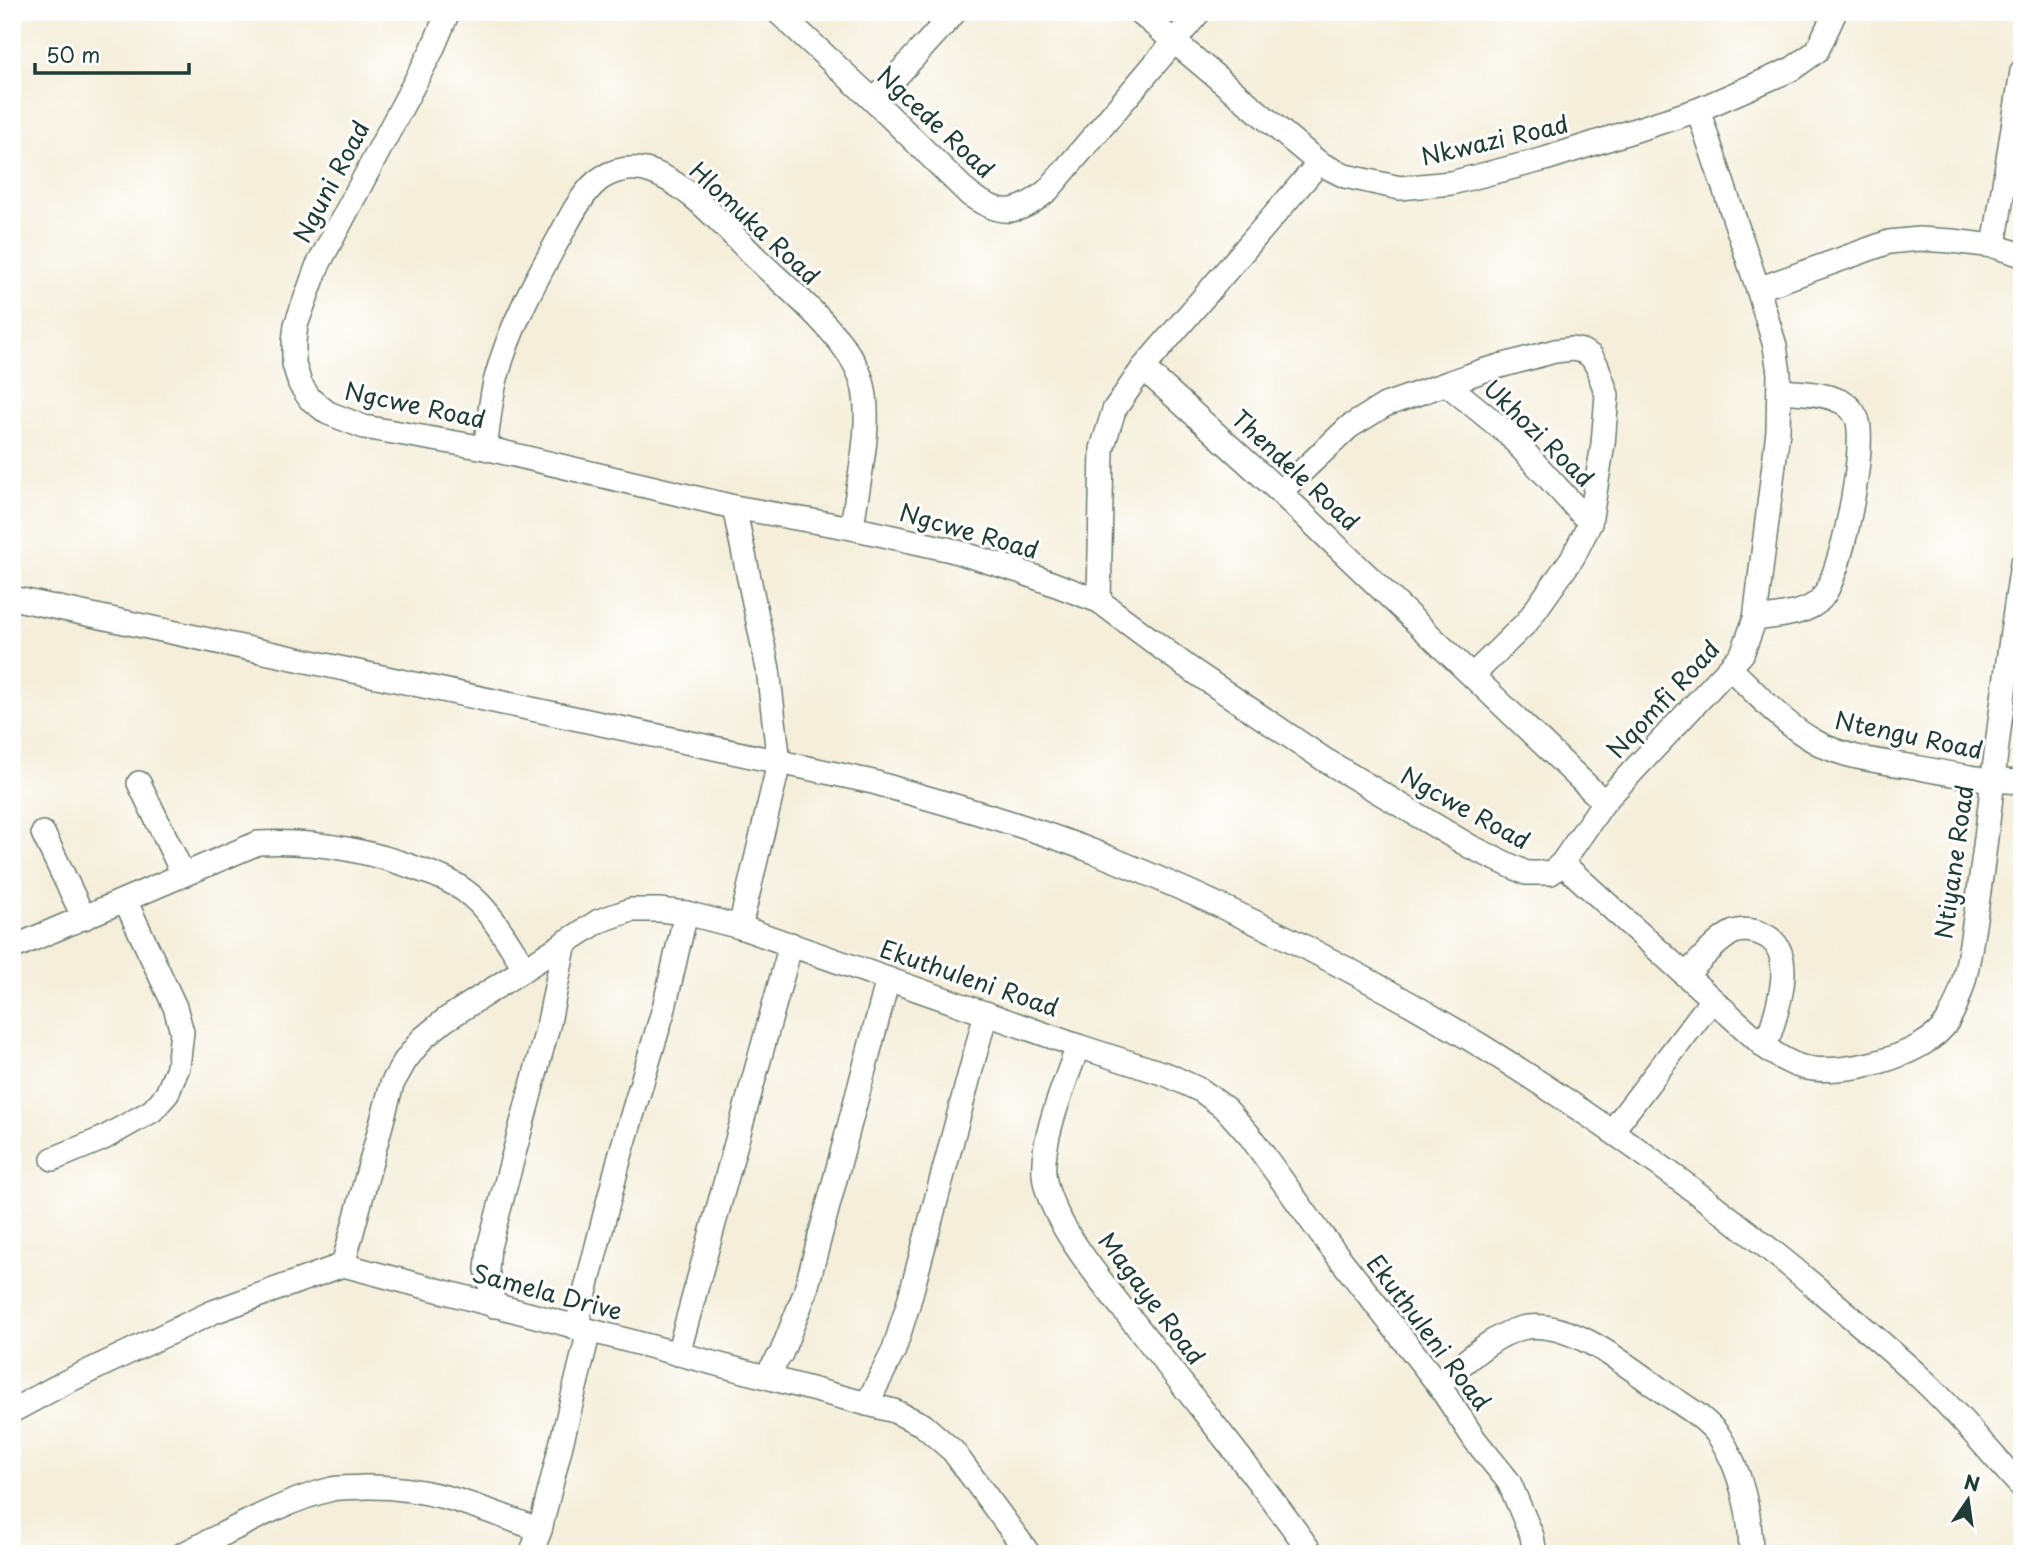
<svg xmlns="http://www.w3.org/2000/svg" width="2034" height="1566" viewBox="0 0 2034 1566" font-family="'Playpen Sans',sans-serif">
<rect width="100%" height="100%" fill="#fff"/>
<filter id="ink" filterUnits="userSpaceOnUse"><feTurbulence type="fractalNoise" baseFrequency=".0143" numOctaves="2"/><feDisplacementMap in="SourceGraphic" scale="14" xChannelSelector="R" yChannelSelector="G"/><feConvolveMatrix kernelMatrix="1 2 1 2 8 2 1 2 1" color-interpolation-filters="sRGB"/></filter>
<filter id="wash" filterUnits="userSpaceOnUse"><feTurbulence type="fractalNoise" baseFrequency=".00686" numOctaves="4" result="noise"/><feDisplacementMap in="SourceGraphic" scale="28" xChannelSelector="R" yChannelSelector="G"/><feGaussianBlur stdDeviation="1.57" result="paint"/><feColorMatrix in="noise" values="0 0 0 0 0 0 0 0 0 0 0 0 0 0 0 0 0 1.4 0 .05"/><feComposite in="paint" operator="in"/></filter>
<g filter="url(#wash)">
<rect width="100%" height="100%" fill="#f4eeda"/>
</g>
<g filter="url(#ink)">
<g fill="none" stroke-linecap="round" stroke-linejoin="round">
<g stroke="#6a7b6e" stroke-width="26">
<g id="minor">
<path d="M448,12L432,50L317,267L296,325L294,342V364L300,384L310,399L328,413L364,427L485,448L734,507L852,528L951,550L1019,571L1099,601L1186,666L1325,760L1471,847L1526,873H1551L1562,863L1604,802L1742,654L1755,619L1778,431L1779,373L1775,346L1758,289L1698,110"/>
<path d="M778,12L874,101L970,195C1003,217 1018,215 1048,190L1199,12"/>
<path d="M1139,12L1319,163L1345,176L1400,188L1451,183L1545,159L1698,110L1792,69L1817,51L1835,12"/>
<path d="M874,101L955,12"/>
<path d="M1994,246L2022,71"/>
<path d="M1758,289L1889,242L1919,239L1952,241L1994,246L2022,255"/>
<path d="M1143,368L1280,492L1604,802"/>
<path d="M1447,384L1508,434L1590,523"/>
<path d="M485,448C489,424 490,398 497,375C510,327 534,283 558,240C568,222 577,202 592,186C605,172 626,166 645,170C686,180 726,229 756,258C788,289 849,338 862,381C874,423 857,485 852,528"/>
<path d="M1280,492L1349,427L1385,405L1482,371L1555,351L1572,349L1582,351L1591,356L1597,366L1607,395L1603,444L1590,523L1573,557L1527,622L1473,675"/>
<path d="M734,507L768,669L779,763L740,927"/>
<path d="M12,598L873,782C949,805 1028,825 1102,855C1353,955 1585,1098 1794,1269C1838,1306 1882,1342 1924,1381C1959,1414 1989,1452 2022,1487"/>
<path d="M1099,601L1102,449L1114,410L1143,368L1319,163"/>
<path d="M1755,619C1775,616 1807,615 1821,599C1842,575 1865,454 1858,422C1857,417 1854,413 1851,409C1837,393 1798,392 1779,391"/>
<path d="M1730,668C1756,693 1783,724 1816,742C1844,758 1883,762 1915,767C1951,774 1986,781 2022,782"/>
<path d="M139,783L183,874"/>
<path d="M43,833L84,918"/>
<path d="M1562,863L1765,1047C1777,1056 1788,1063 1802,1067C1840,1077 1925,1057 1947,1022C1964,994 1968,963 1973,931C1980,889 1985,847 1990,805C1999,724 2010,644 2022,564"/>
<path d="M12,948L258,843C315,840 368,850 421,870C437,875 452,881 465,891C491,910 507,941 524,967"/>
<path d="M1685,975C1700,962 1716,940 1734,932C1744,928 1757,931 1766,936C1800,954 1774,1021 1765,1047"/>
<path d="M1078,1046C1066,1081 1041,1137 1044,1174C1048,1224 1119,1302 1150,1343C1204,1413 1261,1481 1312,1554"/>
<path d="M1612,1131L1712,1000"/>
<path d="M53,1159L102,1139L152,1111L167,1094L178,1067L182,1032L175,1007L125,900"/>
<path d="M343,1265L392,1084L405,1061L422,1039L445,1020L599,921L631,910H659L686,913L740,927L1078,1046L1168,1075L1202,1091L1226,1109L1250,1136L1320,1233L1438,1384L1475,1440L1509,1482L1532,1536L1535,1554"/>
<path d="M494,1306L487,1269L489,1247L549,1022L565,942"/>
<path d="M576,1328L620,1156L664,1008L686,913"/>
<path d="M678,1354L791,944"/>
<path d="M766,1376L781,1354L805,1293L888,979"/>
<path d="M1438,1384C1464,1364 1490,1336 1522,1328C1569,1317 1630,1368 1665,1393C1683,1405 1706,1418 1719,1436C1741,1469 1751,1514 1751,1554"/>
<path d="M867,1404L894,1350L908,1305L986,1013"/>
<path d="M12,1411L64,1383L213,1312L343,1265L894,1411L923,1425L953,1451L1029,1554"/>
<path d="M183,1554C231,1531 280,1502 332,1489C342,1487 353,1488 364,1487C428,1485 481,1508 540,1530"/>
<path d="M531,1554L540,1530L589,1331"/>
</g>
</g>
<use href="#minor" stroke="#fff" stroke-width="23"/>
</g>
</g>
<g text-anchor="middle" stroke-width="6" stroke-linejoin="round" paint-order="stroke">
<g font-size="24" fill="#1f3d34" stroke="#fff">
<text transform="translate(935 123) rotate(43)" y="8">Ngcede Road</text>
<text transform="translate(1495 141) rotate(-13)" y="8">Nkwazi Road</text>
<text transform="translate(332 182) rotate(-62)" y="8">Nguni Road</text>
<text transform="translate(754 224) rotate(43)" y="8">Hlomuka Road</text>
<text transform="translate(415 406) rotate(12)" y="8">Ngcwe Road</text>
<text transform="translate(1538 434) rotate(44)" y="8">Ukhozi Road</text>
<text transform="translate(1295 471) rotate(43)" y="8">Thendele Road</text>
<text transform="translate(969 532) rotate(16)" y="8">Ngcwe Road</text>
<text transform="translate(1664 700) rotate(-47)" y="8">Nqomfi Road</text>
<text transform="translate(1909 736) rotate(12)" y="8">Ntengu Road</text>
<text transform="translate(1465 809) rotate(29)" y="8">Ngcwe Road</text>
<text transform="translate(1955 862) rotate(-82)" y="8">Ntiyane Road</text>
<text transform="translate(969 979) rotate(19)" y="8">Ekuthuleni Road</text>
<text transform="translate(547 1293) rotate(15)" y="8">Samela Drive</text>
<text transform="translate(1151 1299) rotate(53)" y="8">Magaye Road</text>
<text transform="translate(1428 1333) rotate(53)" y="8">Ekuthuleni Road</text>
</g>
</g>
<rect width="2034" height="1566" fill="none" stroke="#fff" stroke-width="42"/>
<g transform="translate(1968 1500) rotate(13)" stroke="#ffffff" stroke-width="5" paint-order="stroke">
<path d="M0-5L12 26L0 18L-12 26Z" fill="#1f3d34"/>
<text y="-10" font-size="19" font-weight="bold" text-anchor="middle" fill="#1f3d34">N</text>
</g>
<path d="M35 63v10h154v-10" fill="none" stroke="#1f3d34" stroke-width="3.5"/>
<text x="46" y="63" font-size="21" fill="#1f3d34" stroke="#ffffff" stroke-width="5" paint-order="stroke">50 m</text>
</svg>
